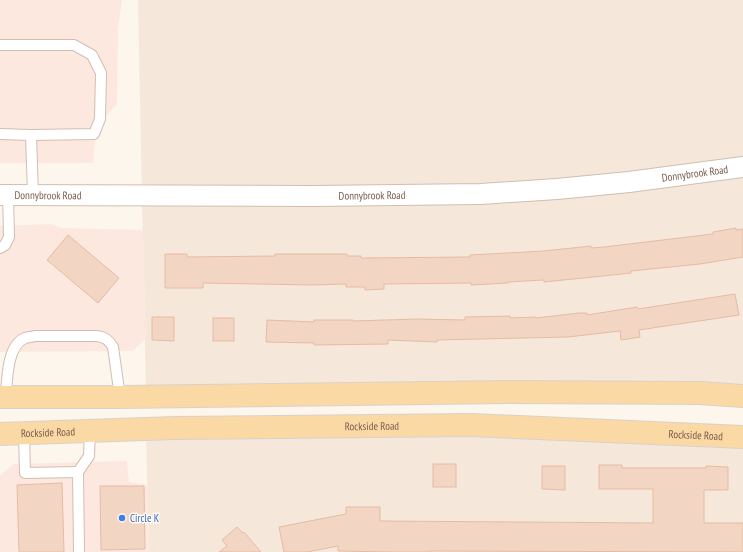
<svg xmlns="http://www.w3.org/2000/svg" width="743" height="552" viewBox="0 0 743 552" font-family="'PT Sans Narrow',sans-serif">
<rect width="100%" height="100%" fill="#fdf6ec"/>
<g fill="#f5e8da">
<path d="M138,0H743V396L146,397Z"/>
<path d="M146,429L743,437V552H149Z"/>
</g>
<g fill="#fde8e0">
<path d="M0,0H122L118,29L117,104L105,117L96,133L93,163H0Z"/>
<path d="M51,224L62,228L143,230L146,338L133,351L0,352V226Z"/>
<path d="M127,461L129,482L148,485L149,552H0V476L13,464Z"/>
</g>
<g fill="#f3d5c3" stroke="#e6bba3">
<path d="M736,228V230L743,229V257L700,264L631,271V273L593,277L544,282V280L508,282V283L471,285V283L384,284V289L365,290V287H346V284L312,285L203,283V288H165V254H187V257L275,256V254H347V256H361V258L470,257V255L544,251L591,246V248L604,247L713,234V232Z"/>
<path d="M68,235L119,278L98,303L47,260Z"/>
<path d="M735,294L739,315L639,330L640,337L621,340L620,331L568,337L437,340V342L388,340V344L314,345V343L266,342L267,320L314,322V320H353V321L417,319L465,320V317L510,316V318L536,317V318L579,313H587V315L637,307L638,309Z"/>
<path d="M152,317H174V341L152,340Z"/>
<rect x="213" y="318" width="21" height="23"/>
<rect x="433" y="464" width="23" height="23"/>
<path d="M599,465H622V468H706V466L728,467V490H704V523H743V552L430,551V552H390L338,551V546L307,552H284L279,527L346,514V507H380V521L653,523V489H599Z"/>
<path d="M542,466H565V490L542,489Z"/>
<path d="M62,483L64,552H19L17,485Z"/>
<path d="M100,486H144L145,549L101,550Z"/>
<path d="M237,527L243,533L244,532L261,552H219L227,546L222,540Z"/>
</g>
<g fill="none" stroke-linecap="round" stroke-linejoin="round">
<g stroke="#d1beb0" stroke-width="12">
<g id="lane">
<path d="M0,45H74L92,55L101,73L100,119L94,134L31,135"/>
<path d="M0,134L31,135L33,195"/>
<path d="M0,248L5,245L9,237L8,195"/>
<path d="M6,397C7,380 7,345 25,338C28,337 32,337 35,336H97C105,337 109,340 113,347L120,397"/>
<path d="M24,433L25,473L78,472"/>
<path d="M79,552L78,472L89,456L90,430"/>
</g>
</g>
<g stroke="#d1beb0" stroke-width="22">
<g id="street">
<path id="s1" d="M0,195L313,196L481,194L557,189L629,182L743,167"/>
</g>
</g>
<g stroke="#dad1cd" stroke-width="24">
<g id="primary">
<path d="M0,397H120L508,392L700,393L743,396"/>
<path id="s2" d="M0,434L174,428L471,425L743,437"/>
</g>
</g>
<use href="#lane" stroke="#fff" stroke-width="10"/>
<use href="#street" stroke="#fff" stroke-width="20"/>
<use href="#primary" stroke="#fbd9a5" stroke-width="22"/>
</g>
<circle fill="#3f7fe0" stroke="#fffaf3" stroke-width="1.5" cx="122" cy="518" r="4"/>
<g text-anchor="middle" stroke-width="3" stroke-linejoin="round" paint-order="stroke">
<g font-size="11" fill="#7a5c4d" stroke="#fffaf3">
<text dy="4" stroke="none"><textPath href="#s1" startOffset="696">Donnybrook Road</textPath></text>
<text dy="4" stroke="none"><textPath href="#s1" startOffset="48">Donnybrook Road</textPath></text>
<text dy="4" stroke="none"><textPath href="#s1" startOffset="372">Donnybrook Road</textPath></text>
<text dy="4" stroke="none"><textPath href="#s2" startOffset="372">Rockside Road</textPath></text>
<text dy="4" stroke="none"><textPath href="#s2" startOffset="48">Rockside Road</textPath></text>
<text dy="4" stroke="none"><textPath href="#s2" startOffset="696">Rockside Road</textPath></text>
</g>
<g font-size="11" fill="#366cbe" stroke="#fffaf3" text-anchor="start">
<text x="130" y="522">Circle K</text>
</g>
</g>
</svg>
